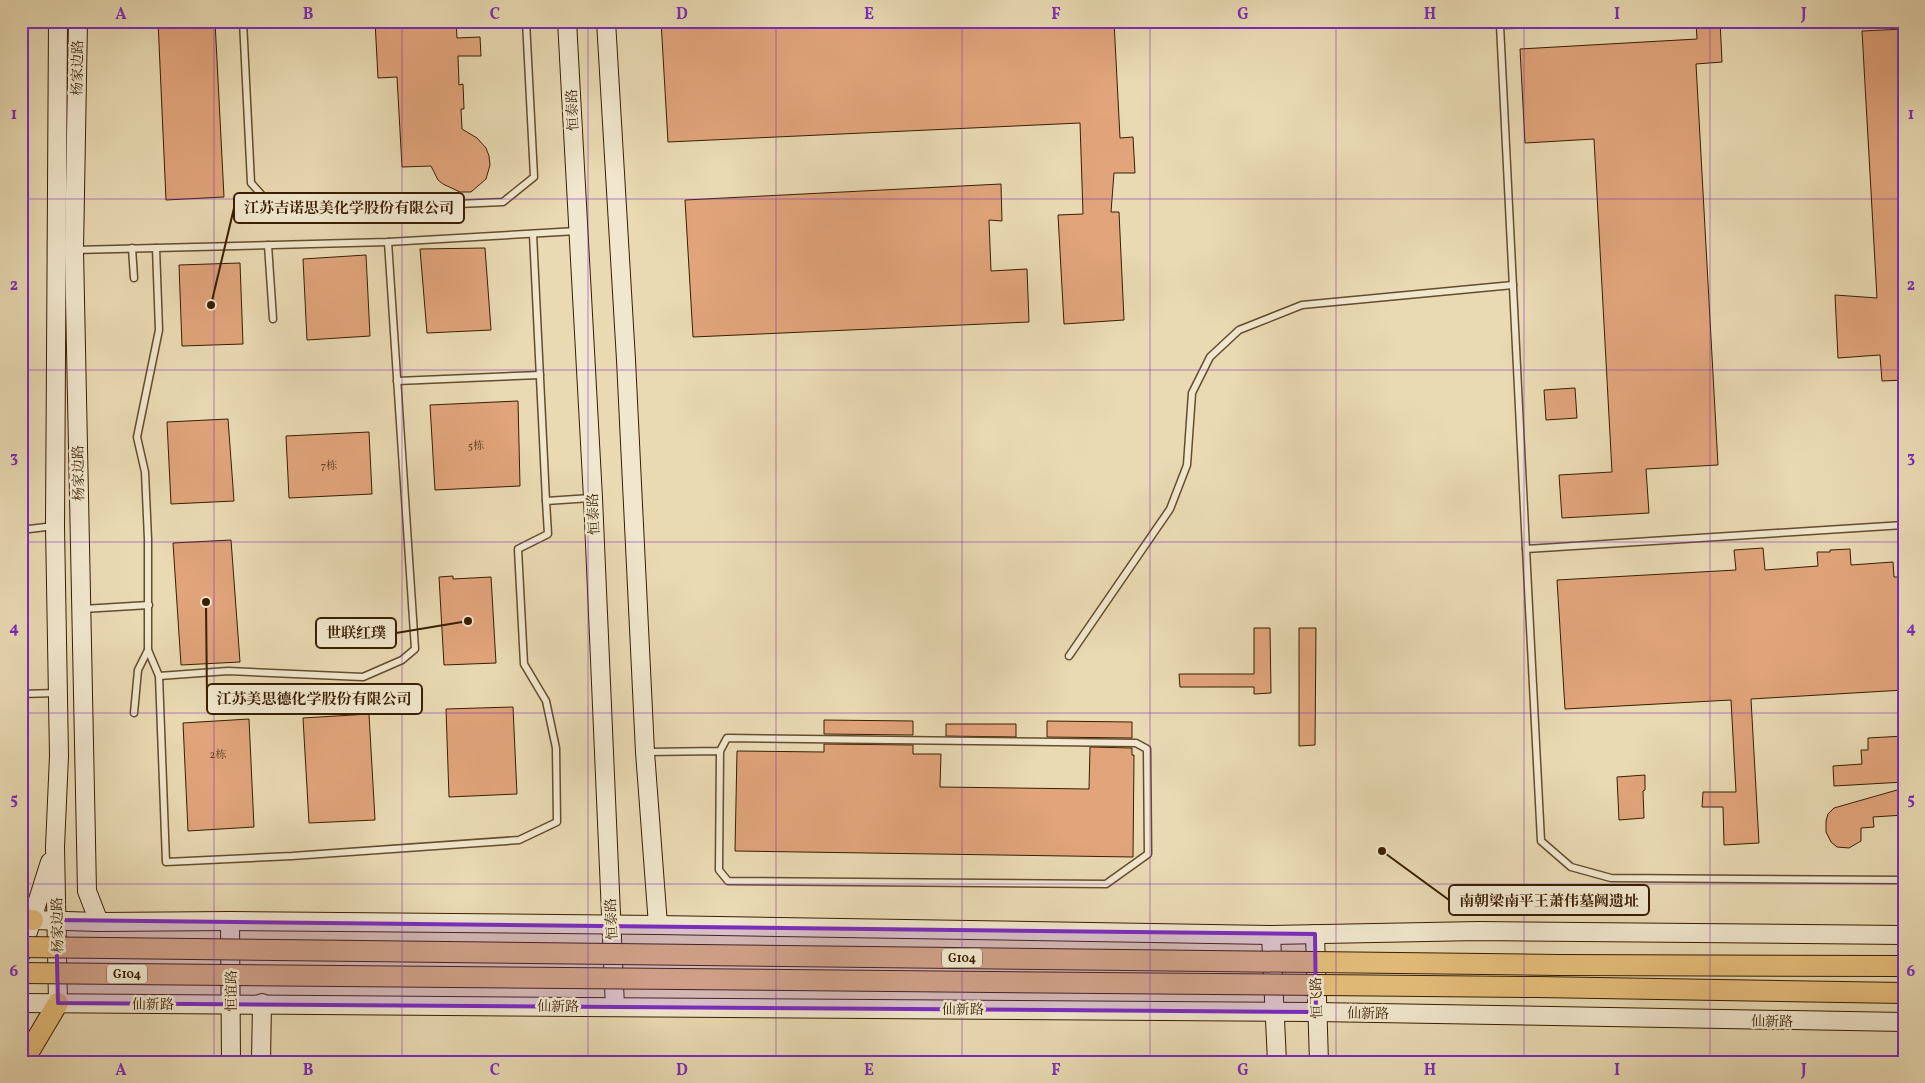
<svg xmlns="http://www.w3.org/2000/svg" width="1925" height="1083" viewBox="0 0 1925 1083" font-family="Vollkorn,'Noto Serif SC',serif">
<rect width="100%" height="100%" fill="#e9dab3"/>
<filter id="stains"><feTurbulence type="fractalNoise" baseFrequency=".004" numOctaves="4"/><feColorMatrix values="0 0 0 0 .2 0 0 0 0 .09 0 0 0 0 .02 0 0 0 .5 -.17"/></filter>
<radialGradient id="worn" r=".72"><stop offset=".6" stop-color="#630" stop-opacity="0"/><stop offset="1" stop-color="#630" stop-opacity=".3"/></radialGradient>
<g fill="#e1a47b" stroke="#381e00">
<path d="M158,21H215L224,197L166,200Z"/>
<path d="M375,21H456L457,38L480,37L481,56H458L459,85L463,84L464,109H461L462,129L477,138L486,148L489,156L490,165L486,179L471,192H460L443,184L438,180L431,166L402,167L397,77L378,78Z"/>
<path d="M661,21H1114L1120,138L1133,137L1135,173H1114L1111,212H1119L1124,320L1064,324L1058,215L1083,214L1080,123L668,142Z"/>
<path d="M1696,21H1720L1722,62L1696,64L1718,465L1646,469L1649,513L1562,518L1559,475L1612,472L1594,139L1525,143L1520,49L1697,39Z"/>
<path d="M1904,29V380L1882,381L1880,355L1838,358L1835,295L1877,298L1862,31Z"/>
<path d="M1001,184L1002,221L989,220L991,271L1027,269L1029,322L693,337L685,200Z"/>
<path d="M485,248L491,330L427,333L420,249Z"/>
<path d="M366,255L370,336L307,340L303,259Z"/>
<path d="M240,263L243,344L182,346L179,265Z"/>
<path d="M1575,388L1577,418L1546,420L1544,390Z"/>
<path d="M518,401L520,486L435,490L430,405Z"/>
<path d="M228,419L234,501L171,504L167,422Z"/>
<path d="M369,432L372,494L289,498L286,436Z"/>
<path d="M231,540L240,662L181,665L173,543Z"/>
<path d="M1763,548L1765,570L1818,566L1817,552H1830V550L1850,549L1851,565L1893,562L1894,577H1900L1904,640V690L1751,699L1759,843L1724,845L1723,807H1702L1703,792H1736L1731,700L1565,709L1557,580L1736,570L1734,550Z"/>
<path d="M453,576V579L491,577L496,663L444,665L439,577Z"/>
<path d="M1254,628H1270L1271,693L1254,694V687H1180L1179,674H1254Z"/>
<path d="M1299,628H1316L1315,745L1299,746Z"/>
<path d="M513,707L517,794L449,797L446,709Z"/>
<path d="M369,714L375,820L309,823L303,718Z"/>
<path d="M249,719L254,827L188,831L183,723Z"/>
<path d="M824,720L913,721V735L824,734Z"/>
<path d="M1047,721L1132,722V738L1047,737Z"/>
<path d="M946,724H1016V737L946,736Z"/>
<path d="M1904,736V782L1834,786L1833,766L1862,764L1861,750H1868V738Z"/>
<path d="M824,744L913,745V754H941L940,787L1089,789L1090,747L1132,748V755H1134L1133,857L735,851L737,751L824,752Z"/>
<path d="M1645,775V790L1643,791L1644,818L1619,820L1617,777Z"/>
<path d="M1904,788V815L1873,817L1874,827L1861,828V841L1849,848L1837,847L1831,842L1826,832V821L1828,814L1834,808Z"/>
</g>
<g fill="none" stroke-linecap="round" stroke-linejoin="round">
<g stroke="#644d2d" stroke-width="9">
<g id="lane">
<path d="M243,21L251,183L277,212L503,202L534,177L526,21"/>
<path d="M577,231L388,242L156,248L159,330L137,437L145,472L148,539V650L159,676L166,862L292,856L519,840L557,822L556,748L546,701L524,664L518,549L548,534L546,501L591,498"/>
<path d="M533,234L546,501"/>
<path d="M268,245L273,319"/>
<path d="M132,248L134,278"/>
<path d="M75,250L156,248"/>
<path d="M397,381L540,375"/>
<path d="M1904,525L1526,549L1541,841L1571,867L1611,878L1904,880"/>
<path d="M21,530L54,526"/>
<path d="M1526,549L1500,25L1640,21"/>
<path d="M83,609L149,605"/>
<path d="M1069,656L1170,509L1187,465L1192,393L1210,357L1239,330L1302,305L1513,285"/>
<path d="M159,676L228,671L363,677L402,660L415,649L388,242"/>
<path d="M21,694L57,693"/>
<path d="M134,713L138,670L148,650"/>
<path d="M646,752L720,751L727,738L1136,743L1147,749L1148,854L1106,884L728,881L719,870L720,751"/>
</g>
</g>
<g stroke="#381e00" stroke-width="20">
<g id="secondary">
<path d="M58,21L55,526L59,756L55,847L58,1003"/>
<path d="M78,21L74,250L87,891L99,922"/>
<path d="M567,21L593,498L615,1007"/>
<path d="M606,21L626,360L645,752L658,925"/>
<path d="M33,920L99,922L230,921L658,925L1271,935L1479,931L1904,935"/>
<path d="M230,921L231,1062"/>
<path d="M1315,934L1319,1062"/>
<path d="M1271,935L1277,1062"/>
<path d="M21,954L50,862"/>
<path d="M21,1003L1316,1012L1904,1022"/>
<path d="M261,1062L262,1003"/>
</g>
</g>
<g stroke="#381e00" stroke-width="22">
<g id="primary">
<path d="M21,919L33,920"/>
<path d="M1537,987L1904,993"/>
<path d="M23,1062L58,1003"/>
</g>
</g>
<use href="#lane" stroke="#f1e7ce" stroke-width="6"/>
<use href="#secondary" stroke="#f1e7ce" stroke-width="18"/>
<use href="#primary" stroke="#e4bd7a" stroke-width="20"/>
<g stroke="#381e00" stroke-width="22" stroke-linecap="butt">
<g id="primary-bridge">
<path d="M21,947L1559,965L1904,966"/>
<path d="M21,973L1537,987"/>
</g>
</g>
<use href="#primary-bridge" stroke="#e4bd7a" stroke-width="20"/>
</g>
<path fill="#7b2cbf" fill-opacity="0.2" stroke="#7b2cbf" stroke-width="4" stroke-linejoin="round" d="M56,920L1315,934L1316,1012L58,1003Z"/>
<path fill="none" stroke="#7b2cbf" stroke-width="1" stroke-opacity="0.55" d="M214,21V1062M402,21V1062M588,21V1062M776,21V1062M962,21V1062M1150,21V1062M1336,21V1062M1524,21V1062M1710,21V1062M21,199H1904M21,370H1904M21,542H1904M21,713H1904M21,884H1904"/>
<g text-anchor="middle" stroke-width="5" stroke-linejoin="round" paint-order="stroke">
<g font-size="11" fill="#62401f">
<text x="476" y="449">5栋</text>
<text x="329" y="469">7栋</text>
<text x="218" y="758">2栋</text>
</g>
<g fill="#f1e7ce" stroke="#705a3e" stroke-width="1">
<rect x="942" y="948.5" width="40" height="19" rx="4"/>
<rect x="107" y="964.5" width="40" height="19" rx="4"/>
</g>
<g font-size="12" font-weight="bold" fill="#381e00">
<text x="962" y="962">G104</text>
<text x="127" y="978">G104</text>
</g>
<g font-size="14" fill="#381e00" stroke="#f1e7ce">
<text transform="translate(77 68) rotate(-89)" y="5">杨家边路</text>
<text transform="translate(572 110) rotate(-93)" y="5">恒泰路</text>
<text transform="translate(78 473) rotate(-91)" y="5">杨家边路</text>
<text transform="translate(593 514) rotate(-93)" y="5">恒泰路</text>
<text transform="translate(611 919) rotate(-93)" y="5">恒泰路</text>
<text transform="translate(57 925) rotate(-91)" y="5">杨家边路</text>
<text transform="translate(231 991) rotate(-90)" y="5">恒谊路</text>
<text transform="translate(1316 998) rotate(-92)" y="5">恒飞路</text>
<text x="153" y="1009">仙新路</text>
<text transform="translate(558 1006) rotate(1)" y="5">仙新路</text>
<text x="963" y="1014">仙新路</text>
<text transform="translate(1368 1013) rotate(1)" y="5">仙新路</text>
<text transform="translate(1772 1021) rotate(1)" y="5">仙新路</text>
</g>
</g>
<path fill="none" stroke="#381e00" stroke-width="2" d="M211 305L234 208M468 621L396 633M206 602L207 699M1382 851L1449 900"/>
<g fill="#381e00" stroke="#f1e7ce" stroke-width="2">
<circle cx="211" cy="305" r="5"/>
<circle cx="468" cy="621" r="5"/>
<circle cx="206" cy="602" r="5"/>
<circle cx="1382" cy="851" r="5"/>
</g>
<g fill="#f1e7ce" stroke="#381e00" stroke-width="2">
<rect x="234" y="193" width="230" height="30" rx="5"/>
<rect x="316" y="618" width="80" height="30" rx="5"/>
<rect x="207" y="684" width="215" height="30" rx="5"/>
<rect x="1449" y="885" width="200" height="30" rx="5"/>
</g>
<g font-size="15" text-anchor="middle" font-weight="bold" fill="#381e00">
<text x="349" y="213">江苏吉诺思美化学股份有限公司</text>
<text x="356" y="638">世联红璞</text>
<text x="314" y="704">江苏美思德化学股份有限公司</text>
<text x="1549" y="906">南朝梁南平王萧伟墓阙遗址</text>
</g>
<rect width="1925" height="1083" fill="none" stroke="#e9dab3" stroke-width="55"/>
<rect x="28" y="28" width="1870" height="1028" fill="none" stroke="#7b2cbf" stroke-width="2"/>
<g font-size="16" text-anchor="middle" font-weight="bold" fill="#7b2cbf">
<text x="121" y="19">A</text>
<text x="308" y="19">B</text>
<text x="495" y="19">C</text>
<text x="682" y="19">D</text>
<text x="869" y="19">E</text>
<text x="1056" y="19">F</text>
<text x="1243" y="19">G</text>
<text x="1430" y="19">H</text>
<text x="1617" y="19">I</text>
<text x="1804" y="19">J</text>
<text x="14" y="119">1</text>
<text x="1911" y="119">1</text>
<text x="14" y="290">2</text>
<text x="1911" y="290">2</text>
<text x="14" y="462">3</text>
<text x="1911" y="462">3</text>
<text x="14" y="633">4</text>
<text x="1911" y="633">4</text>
<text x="14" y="804">5</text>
<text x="1911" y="804">5</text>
<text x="14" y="976">6</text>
<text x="1911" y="976">6</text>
<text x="121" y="1075">A</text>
<text x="308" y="1075">B</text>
<text x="495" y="1075">C</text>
<text x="682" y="1075">D</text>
<text x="869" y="1075">E</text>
<text x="1056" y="1075">F</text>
<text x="1243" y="1075">G</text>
<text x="1430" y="1075">H</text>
<text x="1617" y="1075">I</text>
<text x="1804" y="1075">J</text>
</g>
<rect width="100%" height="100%" filter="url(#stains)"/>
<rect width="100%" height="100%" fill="url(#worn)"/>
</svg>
